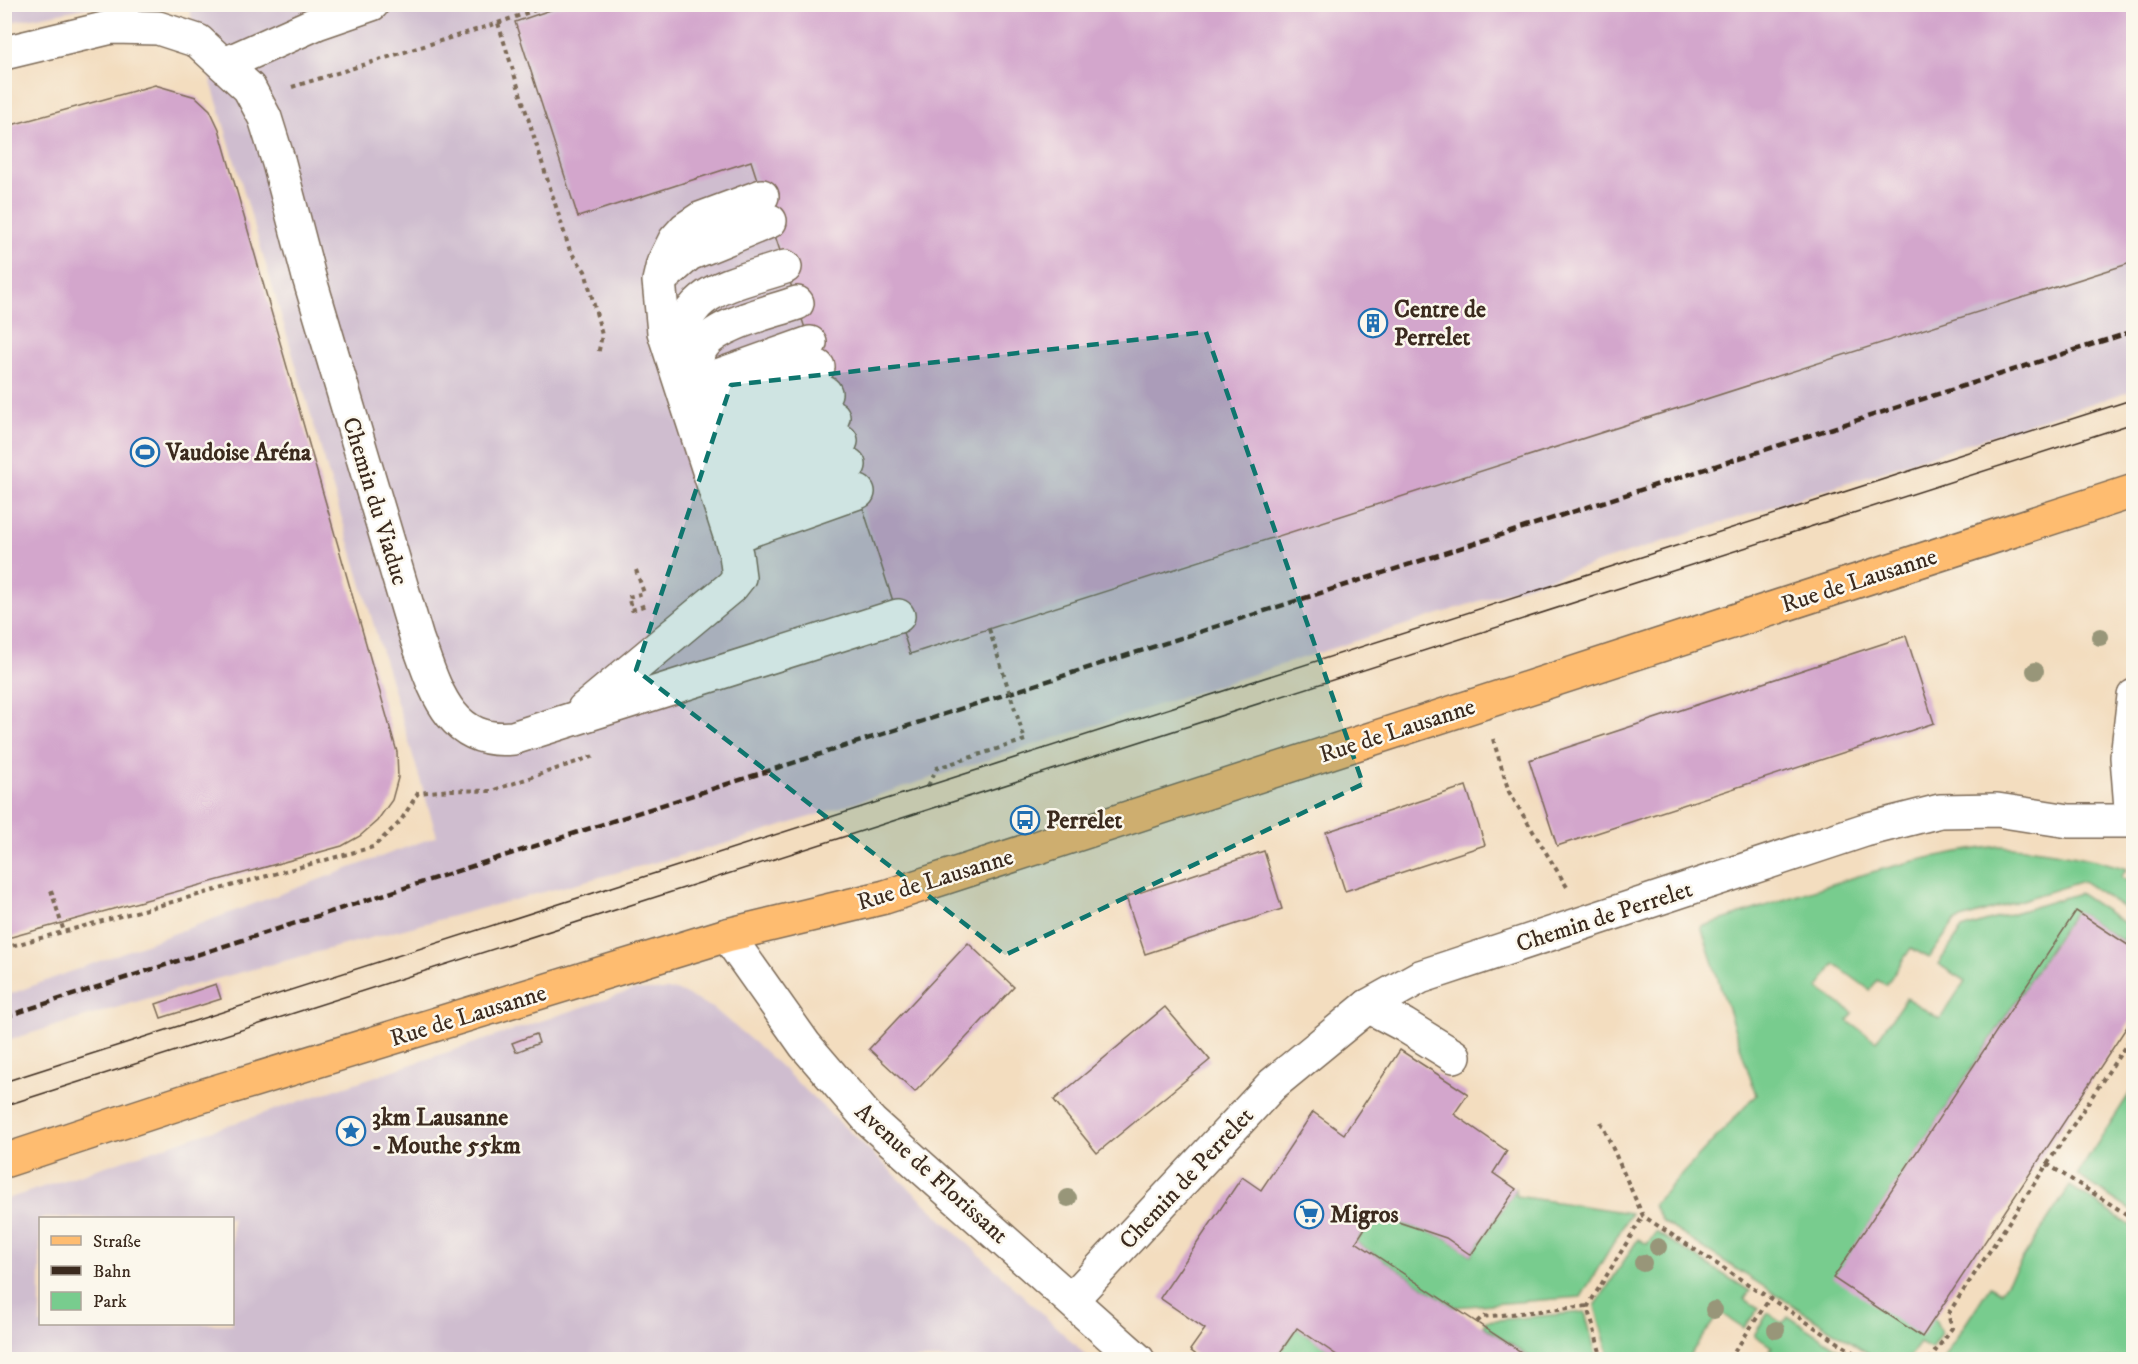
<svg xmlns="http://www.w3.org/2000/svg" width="2138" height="1364" viewBox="0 0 2138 1364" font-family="'IM FELL DW Pica',serif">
<rect width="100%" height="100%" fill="#fbf7ec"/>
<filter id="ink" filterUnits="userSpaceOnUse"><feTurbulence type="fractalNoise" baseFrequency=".0167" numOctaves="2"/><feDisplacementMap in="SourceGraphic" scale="12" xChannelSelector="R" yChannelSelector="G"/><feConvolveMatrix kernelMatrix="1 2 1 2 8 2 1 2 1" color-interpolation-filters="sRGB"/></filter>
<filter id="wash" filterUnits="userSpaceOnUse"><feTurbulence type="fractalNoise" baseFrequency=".008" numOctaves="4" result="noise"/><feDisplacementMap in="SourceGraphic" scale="24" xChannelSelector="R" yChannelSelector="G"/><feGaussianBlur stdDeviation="1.35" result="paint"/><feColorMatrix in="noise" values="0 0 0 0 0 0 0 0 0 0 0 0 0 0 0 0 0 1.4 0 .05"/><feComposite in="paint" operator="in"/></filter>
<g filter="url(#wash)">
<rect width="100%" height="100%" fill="#f3ddbf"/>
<g fill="#cfbdcf" fill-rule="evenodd">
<path d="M5,4H102V5L5,23Z"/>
<path d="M188,5H2133V390L739,840L186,987L5,1041V996L437,836Z"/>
<path d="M634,990H676L713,1008L764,1051L1090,1359H5L4,1200ZM40,1218H232V1324H40Z"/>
</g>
<g fill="#78cc8e" stroke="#5a7b56" stroke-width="1.5">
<path d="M2000,846C2044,849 2084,855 2127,869L2121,877L2133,885V914L2083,881L1955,921L1929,958L1911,948L1886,985L1877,980L1870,990L1834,964L1818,988L1853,1013L1848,1021L1876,1041L1906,998L1940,1019L1965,981L1938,964L1962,929L2079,893L2132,928L2123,941L2075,911L1834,1278L1934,1318L1941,1333L1931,1349L1920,1343L1908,1359H1877L1663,1222L1653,1205L1756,1095L1701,927C1799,896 1897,857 2000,846Z"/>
<path d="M2133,1088L2134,1212H2133L2077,1175Z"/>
<path d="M2070,1186L2133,1227V1359L1947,1360L1944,1357L1990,1286L2001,1292Z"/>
<path d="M1516,1189V1196L1631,1213L1581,1297L1454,1307L1356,1242L1374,1214L1446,1238L1471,1255Z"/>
<path d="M1656,1232L1750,1291L1744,1299L1759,1308L1744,1328L1720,1312L1687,1359H1610L1595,1306L1638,1239L1647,1244Z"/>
<path d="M1585,1312L1597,1359H1533L1483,1326L1486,1321Z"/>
<path d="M1768,1313L1783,1323L1788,1316L1853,1359H1763L1772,1347L1754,1335Z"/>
<path d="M1297,1328L1344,1359L1275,1360Z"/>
</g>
<g id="blocks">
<g fill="#d3a6cc">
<path d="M568,4H2134V262L910,654L751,161L578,217L515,22Z"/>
<path d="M155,85L196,97L210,110L219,129L397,752L398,778L392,800L377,821L360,836L342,846L4,939V127Z"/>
<path d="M1906,636L1934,723L1557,846L1529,760Z"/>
<path d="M1466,786L1485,845L1345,891L1326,832Z"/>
<path d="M1264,851L1282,909L1145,954L1126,897Z"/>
<path d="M2076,911L2134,949V1016L1922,1337L1833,1278Z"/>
<path d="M968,943L1014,987L915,1092L869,1049Z"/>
<path d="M216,984L221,999L161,1018L156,1004Z"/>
<path d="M1165,1007L1210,1060L1097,1153L1054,1100Z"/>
<path d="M536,1034L539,1043L516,1052L512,1043Z"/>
<path d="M1400,1050L1468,1094L1454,1114L1507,1151L1493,1173L1516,1189L1471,1255L1446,1238L1374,1214L1356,1242L1533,1360H1344L1297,1328L1275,1360H1203L1190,1350L1205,1329L1160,1298L1242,1177L1261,1190L1313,1112L1344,1134Z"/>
</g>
</g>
</g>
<g filter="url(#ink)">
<use href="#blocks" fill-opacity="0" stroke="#7b6956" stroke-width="1.5"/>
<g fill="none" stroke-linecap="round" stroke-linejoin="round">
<g stroke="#7b6956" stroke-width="36">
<g id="minor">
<path d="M4,53L112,27L158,28L198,41L249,88L265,118L279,163L309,277L417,639C435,688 449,745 513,738L898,616"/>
<path d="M225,64L317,23L372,4"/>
<path d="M662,278L689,254L770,221"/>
<path d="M678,361C678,289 728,286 785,267"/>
<path d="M691,393C693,377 693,358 704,344C720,323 772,312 797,303"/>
<path d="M701,417L709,389L720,375L810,343"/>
<path d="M707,457C710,434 710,416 727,399L818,367"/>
<path d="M719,458L722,438L737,420L825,393"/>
<path d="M724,486L733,458L746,445L833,417"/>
<path d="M729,506L743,481L756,469L841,441"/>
<path d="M731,530L746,507L759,497L849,465"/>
<path d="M731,537L858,492"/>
<path d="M584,709L732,586L739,577L736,554L664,332L659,281L663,264L675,240L685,229L700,219L762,196"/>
<path d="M2132,821L2127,757L2134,696"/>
<path d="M727,935L805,1045L871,1122L1138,1360"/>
<path d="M1368,1006L1404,1025L1454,1056"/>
<path d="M1072,1299L1273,1084L1368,1006L1420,977L1865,830L1940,811L1997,810L2069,821H2132"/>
</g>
</g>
<g stroke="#7b6956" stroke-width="36">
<path id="major" d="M4,1161L192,1099L727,935L885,897L2134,491"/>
</g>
<g stroke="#7b6956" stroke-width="4" stroke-dasharray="4.5 4.5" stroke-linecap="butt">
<path d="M498,23L549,5"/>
<path d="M292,87L498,23L570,251L585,271L602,335L598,355"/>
<path d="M636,570L644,593L628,597L632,610L646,605"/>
<path d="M1493,739L1509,792L1567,887"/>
<path d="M928,786L937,768L1025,740"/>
<path d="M51,890L64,932"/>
<path d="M4,948L373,847L400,822L418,793L451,790L491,791L594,756"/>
<path d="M1601,1122L1643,1216L1865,1360"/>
<path d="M2047,1164L2134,1219"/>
<path d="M1477,1322L1482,1317L1588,1306"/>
<path d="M1602,1360L1588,1306L1643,1216"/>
<path d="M1734,1360L1733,1354L1770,1298"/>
<path d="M1929,1360L1952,1328L1948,1314L2134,1033"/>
</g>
<use href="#minor" stroke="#fff" stroke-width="33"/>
<use href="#major" stroke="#febc70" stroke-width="33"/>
<g stroke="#3b2a1e" stroke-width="1.5">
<path d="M4,1082L2134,399"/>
<path d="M4,1106L2134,423"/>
</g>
<path stroke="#3b2a1e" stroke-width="4.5" stroke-dasharray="9 4.5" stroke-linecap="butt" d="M4,1017L2134,331"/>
<path stroke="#7b6956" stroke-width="4" stroke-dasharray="4.5 4.5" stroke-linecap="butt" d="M989,629L1025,740"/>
</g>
<g fill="#989679">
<circle cx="2100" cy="637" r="9"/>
<circle cx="2035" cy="671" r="9"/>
<circle cx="1068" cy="1198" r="9"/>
<circle cx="1658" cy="1247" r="9"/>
<circle cx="1643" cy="1263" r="9"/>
<circle cx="1714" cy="1310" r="9"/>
<circle cx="1776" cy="1330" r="9"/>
</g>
</g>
<path fill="#0f766e" fill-opacity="0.2" stroke="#0f766e" stroke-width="4.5" stroke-dasharray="12 8" stroke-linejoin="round" d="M1206,332L1363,784L1005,955L636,670L731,385Z"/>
<defs>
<g id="building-ring" transform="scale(1.5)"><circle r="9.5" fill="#fbf7ec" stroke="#1f6fb2" stroke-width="1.5"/><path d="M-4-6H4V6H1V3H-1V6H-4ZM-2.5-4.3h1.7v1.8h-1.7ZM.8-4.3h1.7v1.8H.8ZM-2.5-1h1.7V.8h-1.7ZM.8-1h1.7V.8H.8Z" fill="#1f6fb2"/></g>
<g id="stadium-ring" transform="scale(1.5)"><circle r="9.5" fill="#fbf7ec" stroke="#1f6fb2" stroke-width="1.5"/><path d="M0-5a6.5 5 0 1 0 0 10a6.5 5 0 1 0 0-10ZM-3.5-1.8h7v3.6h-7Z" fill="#1f6fb2"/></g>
<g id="bus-ring" transform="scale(1.5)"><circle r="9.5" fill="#fbf7ec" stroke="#1f6fb2" stroke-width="1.5"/><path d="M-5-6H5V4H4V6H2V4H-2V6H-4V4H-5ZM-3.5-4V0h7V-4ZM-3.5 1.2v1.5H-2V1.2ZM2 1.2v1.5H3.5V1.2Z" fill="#1f6fb2"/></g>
<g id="sight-ring" transform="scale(1.5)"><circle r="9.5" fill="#fbf7ec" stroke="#1f6fb2" stroke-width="1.5"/><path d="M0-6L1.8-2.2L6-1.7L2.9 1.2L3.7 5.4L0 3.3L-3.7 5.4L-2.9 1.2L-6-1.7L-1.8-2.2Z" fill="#1f6fb2"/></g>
<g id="supermarket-ring" transform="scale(1.5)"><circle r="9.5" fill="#fbf7ec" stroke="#1f6fb2" stroke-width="1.5"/><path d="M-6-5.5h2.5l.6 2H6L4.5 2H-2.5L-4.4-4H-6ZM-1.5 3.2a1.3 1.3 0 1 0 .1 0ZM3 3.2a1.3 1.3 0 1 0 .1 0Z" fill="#1f6fb2"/></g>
</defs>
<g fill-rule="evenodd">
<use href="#building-ring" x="1373" y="323"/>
<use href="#stadium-ring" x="145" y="452"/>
<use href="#bus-ring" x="1025" y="820"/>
<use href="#sight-ring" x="351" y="1131"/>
<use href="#supermarket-ring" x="1309" y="1214"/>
</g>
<g text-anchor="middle" stroke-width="5" stroke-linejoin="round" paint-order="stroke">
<g font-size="24" font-weight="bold" fill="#3b2a1e" stroke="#fbf7ec" text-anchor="start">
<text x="1394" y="317">Centre de<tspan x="1394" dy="28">Perrelet</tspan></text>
<text x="166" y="460">Vaudoise Aréna</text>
<text x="1046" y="828">Perrelet</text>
<text x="372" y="1125">3km Lausanne<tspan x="372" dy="28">- Mouthe 55km</tspan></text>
<text x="1330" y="1222">Migros</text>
</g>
<g font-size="24" fill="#3b2a1e" stroke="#fbf7ec">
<text transform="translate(376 501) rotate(73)" y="8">Chemin du Viaduc</text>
<text transform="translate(1859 580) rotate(-18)" y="8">Rue de Lausanne</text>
<text transform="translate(1397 730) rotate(-18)" y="8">Rue de Lausanne</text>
<text transform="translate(935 879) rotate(-17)" y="8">Rue de Lausanne</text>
<text transform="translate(1604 916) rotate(-18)" y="8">Chemin de Perrelet</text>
<text transform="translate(468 1015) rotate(-17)" y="8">Rue de Lausanne</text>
<text transform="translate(932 1173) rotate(42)" y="8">Avenue de Florissant</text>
<text transform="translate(1186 1178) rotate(-47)" y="8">Chemin de Perrelet</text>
</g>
</g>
<rect width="2138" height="1364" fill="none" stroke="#fbf7ec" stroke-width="24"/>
<rect x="39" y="1217" width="195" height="108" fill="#fbf7ec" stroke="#aea59a" stroke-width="1.5"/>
<rect x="51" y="1236" width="30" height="9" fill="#febc70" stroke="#aea59a" stroke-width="1.5"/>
<text x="93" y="1247" font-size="18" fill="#3b2a1e">Straße</text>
<rect x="51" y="1266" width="30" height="9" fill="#3b2a1e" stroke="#aea59a" stroke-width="1.5"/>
<text x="93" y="1277" font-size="18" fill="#3b2a1e">Bahn</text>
<rect x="51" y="1292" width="30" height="18" fill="#78cc8e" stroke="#aea59a" stroke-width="1.5"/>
<text x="93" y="1307" font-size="18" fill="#3b2a1e">Park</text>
</svg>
